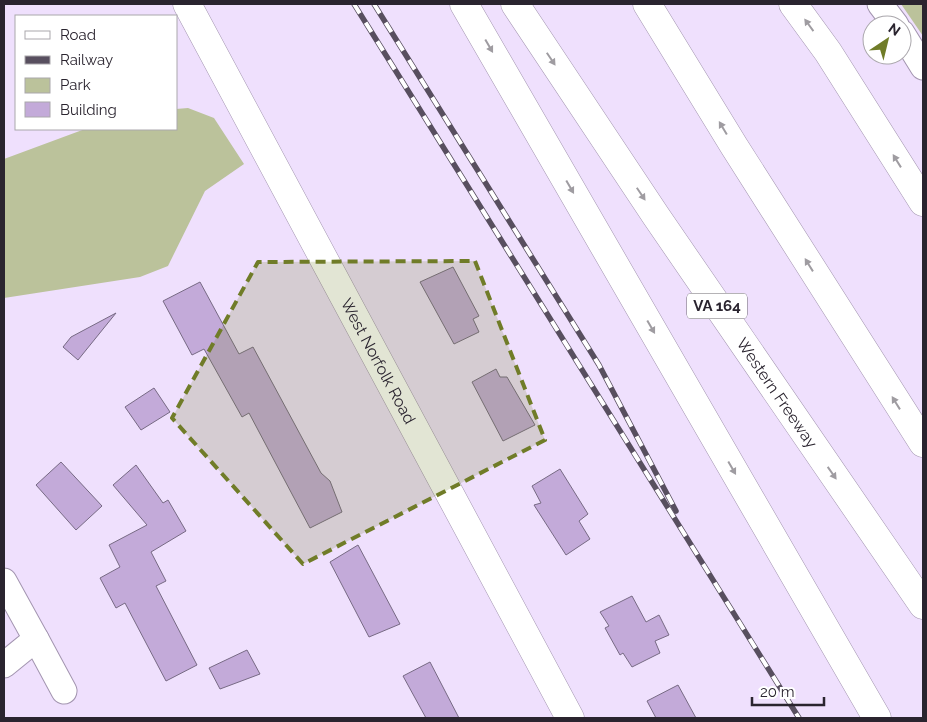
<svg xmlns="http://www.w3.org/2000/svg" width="927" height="722" font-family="Raleway,sans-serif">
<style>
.green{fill:#bbc29b}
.building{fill:#c3aad9;stroke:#776a84}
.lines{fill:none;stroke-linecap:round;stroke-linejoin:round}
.street-casing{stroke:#a395b0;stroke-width:27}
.secondary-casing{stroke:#a395b0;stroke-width:29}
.highway-casing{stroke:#a395b0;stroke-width:29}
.street{stroke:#fff;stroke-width:25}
.secondary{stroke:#fff;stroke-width:28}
.highway{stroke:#fff;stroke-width:28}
.rail-casing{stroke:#584f5f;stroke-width:5.5}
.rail{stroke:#fff;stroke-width:4;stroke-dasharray:11;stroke-linecap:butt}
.oneway{fill:#9f9ca1}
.marked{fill:#707c28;fill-opacity:0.2;stroke:#707c28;stroke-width:4;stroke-dasharray:10 6;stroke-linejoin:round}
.labels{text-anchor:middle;stroke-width:4;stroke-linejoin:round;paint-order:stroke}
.shield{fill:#fff;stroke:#6a666d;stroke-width:1}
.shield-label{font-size:15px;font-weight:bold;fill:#2a242f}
.street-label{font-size:16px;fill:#2a242f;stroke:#fff}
</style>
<rect width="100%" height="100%" fill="#efe0fd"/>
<g class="green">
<path d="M901,4H923V36Z"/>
<path d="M188,108L214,118L244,164L205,191L168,266L140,277L4,298V159L85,129H176V109Z"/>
</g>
<g class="building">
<path d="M453,267L479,316L473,319L479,332L454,344L420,282Z"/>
<path d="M200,282L239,354L253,347L321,473L330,481L342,512L310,528L249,413L242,417L204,349L192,355L163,301Z"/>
<path d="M116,313L78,360L63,347L71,337Z"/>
<path d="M496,369L500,377H507L535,425L503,441L472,382Z"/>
<path d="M154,388L170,412L141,430L125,407Z"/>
<path d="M61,462L102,506L76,530L36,485Z"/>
<path d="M136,465L163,503L168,500L186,531L151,552L166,581L156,586L197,665L166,681L125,603L116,608L100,578L120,567L109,545L147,525L113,485Z"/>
<path d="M560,469L588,514L579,521L590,539L566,555L534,505L541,503L532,486Z"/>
<path d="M358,545L400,624L369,637L330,562Z"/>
<path d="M632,596L646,622L659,615L669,635L655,641L660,653L632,667L623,653L620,655L605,628L609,626L600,612Z"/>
<path d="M247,650L260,674L220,689L209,668Z"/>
<path d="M430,662L445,691L459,718H426L403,676Z"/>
<path d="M678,685L696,718H656L647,701Z"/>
</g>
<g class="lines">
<defs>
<g id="street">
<path d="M880,4L896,25"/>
<path d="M902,33L923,67"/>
<path d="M4,581L36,639L4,665"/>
<path d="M36,639L64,691"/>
</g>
<g id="secondary">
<path id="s1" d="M187,4L570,718"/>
</g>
<g id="highway">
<path d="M464,4L877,718"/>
<path id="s2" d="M515,4L656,216L923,605"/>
<path d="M647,4L734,146L923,443"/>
<path d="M793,4L828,52L923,202"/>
</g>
</defs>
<use href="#street" class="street-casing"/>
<use href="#secondary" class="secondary-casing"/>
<use href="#highway" class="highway-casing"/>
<use href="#street" class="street"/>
<use href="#secondary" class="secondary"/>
<use href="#highway" class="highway"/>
<defs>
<g id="rail">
<path d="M354,4L799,718"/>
<path d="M374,4L599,365L676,511"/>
</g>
</defs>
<use href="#rail" class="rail-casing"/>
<use href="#rail" class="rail"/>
</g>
<defs><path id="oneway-solid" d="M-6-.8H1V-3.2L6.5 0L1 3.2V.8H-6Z" transform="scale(1.25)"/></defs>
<g class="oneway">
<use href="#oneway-solid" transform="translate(809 25) rotate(-126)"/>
<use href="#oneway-solid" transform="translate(489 46) rotate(60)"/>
<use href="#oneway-solid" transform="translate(551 59) rotate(56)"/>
<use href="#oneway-solid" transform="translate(723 128) rotate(-121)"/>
<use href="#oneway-solid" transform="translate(897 161) rotate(-122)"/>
<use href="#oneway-solid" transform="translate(570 187) rotate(60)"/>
<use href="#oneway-solid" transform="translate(641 194) rotate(56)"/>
<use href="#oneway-solid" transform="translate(809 265) rotate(-122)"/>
<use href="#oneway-solid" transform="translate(651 327) rotate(60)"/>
<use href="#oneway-solid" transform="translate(896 403) rotate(-122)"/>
<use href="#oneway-solid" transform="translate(732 468) rotate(60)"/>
<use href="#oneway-solid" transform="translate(832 473) rotate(55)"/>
</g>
<path class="marked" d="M475,261L545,440L303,564L172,418L258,262Z"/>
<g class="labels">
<rect class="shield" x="687" y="293.5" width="60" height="25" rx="4"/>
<g class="shield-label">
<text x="717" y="311">VA 164</text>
</g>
<g class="street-label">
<text dy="6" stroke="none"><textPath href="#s1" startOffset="405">West Norfolk Road</textPath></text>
<text dy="6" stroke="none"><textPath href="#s2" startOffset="469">Western Freeway</textPath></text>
</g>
</g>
<rect width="927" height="722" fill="none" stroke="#2a242f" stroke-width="10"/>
<rect x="15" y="15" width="162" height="115" fill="#ffffff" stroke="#aaa7ac"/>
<rect x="25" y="31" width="25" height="8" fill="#ffffff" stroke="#aaa7ac"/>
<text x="60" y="40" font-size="15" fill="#2a242f">Road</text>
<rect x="25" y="56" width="25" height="8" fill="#584f5f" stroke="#aaa7ac"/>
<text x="60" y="65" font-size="15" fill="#2a242f">Railway</text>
<rect x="25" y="78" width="25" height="15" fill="#bbc29b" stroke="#aaa7ac"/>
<text x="60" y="90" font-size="15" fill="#2a242f">Park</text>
<rect x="25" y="102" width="25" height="15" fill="#c3aad9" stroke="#aaa7ac"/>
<text x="60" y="115" font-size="15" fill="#2a242f">Building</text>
<g transform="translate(887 40) rotate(35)"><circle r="24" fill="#ffffff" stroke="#aaa7ac"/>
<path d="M0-4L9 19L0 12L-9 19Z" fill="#707c28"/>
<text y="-8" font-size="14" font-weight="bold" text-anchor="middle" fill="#2a242f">N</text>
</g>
<path d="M752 697v8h72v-8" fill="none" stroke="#2a242f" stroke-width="2.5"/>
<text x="760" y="697" font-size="15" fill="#2a242f" stroke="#ffffff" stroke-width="4" paint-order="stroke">20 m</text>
</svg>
